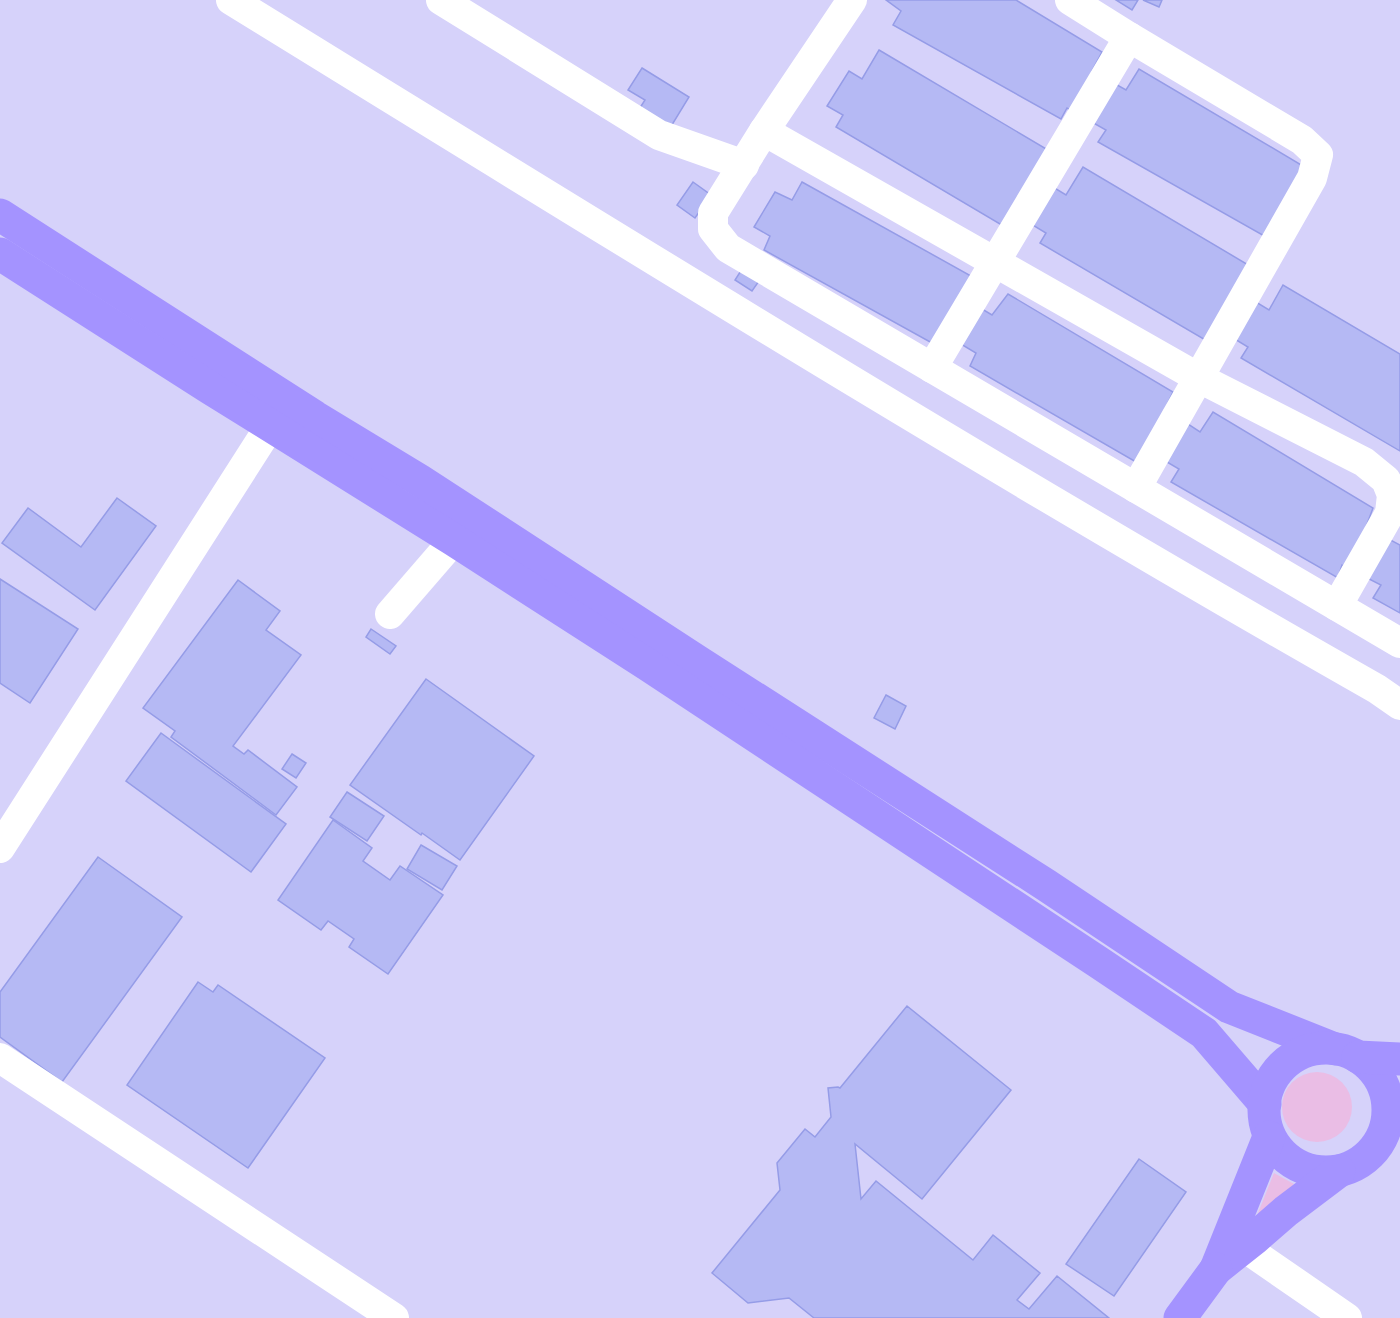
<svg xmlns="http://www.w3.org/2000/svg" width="1400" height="1318" font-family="'IBM Plex Sans',sans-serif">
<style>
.residential{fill:#d6d2fa}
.green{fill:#eabde5}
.building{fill:#b5b9f4;stroke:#959ce7;stroke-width:1.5}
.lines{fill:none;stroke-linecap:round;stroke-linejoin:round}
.minor{stroke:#fff;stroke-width:30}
.major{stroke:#a493ff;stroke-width:33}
</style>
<rect width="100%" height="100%" fill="#e3defd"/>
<rect class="residential" x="0" y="0" width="1400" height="1318"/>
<g class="green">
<circle cx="1317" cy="1107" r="35"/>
<path d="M1274,1173L1294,1184L1252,1228Z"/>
</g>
<g class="building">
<path d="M886,0H1016L1102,52L1092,71L1126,90L1139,69L1303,166L1266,237L1098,142L1106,130L1067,108L1061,119L893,25L901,11Z"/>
<path d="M1116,0H1138L1132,10Z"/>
<path d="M1143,0H1162L1159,7Z"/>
<path d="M879,50L1048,150L1033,175L1066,195L1083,167L1250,266L1236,290L1269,310L1283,285L1400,354V451L1241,358L1248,347L1215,327L1207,341L1040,243L1046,233L1013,213L1005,227L836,127L843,115L827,106L849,71L862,79Z"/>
<path d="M642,68L689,97L667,133L636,114L645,100L628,90Z"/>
<path d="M693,182L711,195L695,218L677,205Z"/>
<path d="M802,182L971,276L960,296L992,315L1008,294L1173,392L1165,409L1200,432L1213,412L1373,508L1366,527L1400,545V613L1373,598L1381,585L1342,565L1338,578L1171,482L1179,469L1145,449L1136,462L970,366L976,353L941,332L932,343L764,250L770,236L754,227L775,192L792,200Z"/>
<path d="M742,269L759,281L752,291L735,280Z"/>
<path d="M117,498L156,526L95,610L2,543L28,508L81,547Z"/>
<path d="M0,579L78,629L30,703L0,683Z"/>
<path d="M238,580L280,611L266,630L301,655L233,746L244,754L248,750L297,787L276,815L171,737L175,731L143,708Z"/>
<path d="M371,629L396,646L390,654L366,637Z"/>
<path d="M426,679L534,756L460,860L422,833L421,835L350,785Z"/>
<path d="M886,695L906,706L895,729L874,718Z"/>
<path d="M161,733L286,824L251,872L126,781Z"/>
<path d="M292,754L306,763L296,778L282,769Z"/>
<path d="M347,792L384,816L367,841L330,817Z"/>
<path d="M333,820L372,848L363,861L390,880L400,866L443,895L388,974L349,947L354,939L328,921L321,930L278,900Z"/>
<path d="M421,845L457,866L442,890L407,869Z"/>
<path d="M98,857L182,917L62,1082L0,1037V992Z"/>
<path d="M198,982L213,992L218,985L325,1058L248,1168L127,1085Z"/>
<path d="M907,1006L1011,1090L922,1199L855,1144L861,1199L876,1181L973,1260L993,1235L1040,1273L1017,1300L1029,1309L1057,1276L1109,1318H814L789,1298L748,1303L712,1273L780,1190L777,1163L805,1129L815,1137L831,1117L828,1088L838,1087L840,1088Z"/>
<path d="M1139,1159L1186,1192L1114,1296L1066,1264Z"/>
</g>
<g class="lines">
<g class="minor">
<path d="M231,0C611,234 989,469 1377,689L1400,705"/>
<path d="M441,0L659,135L744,165"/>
<path d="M852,0L764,131L713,213V229L728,248L1400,643"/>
<path d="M1070,0L1129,37L1302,140L1318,155L1312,178L1136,488"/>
<path d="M764,131L1199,378L1364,462L1386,480L1392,495L1390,513L1337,606"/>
<path d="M932,368L1129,37"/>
<path d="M390,614L454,540L468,519"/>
<path d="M0,848L283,406"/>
<path d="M0,1058L394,1318"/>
<path d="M1244,1247L1347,1318"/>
</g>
<g class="major">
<path d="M0,215L315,417L419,480L697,661L1046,885L1229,1007L1335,1049"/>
<path d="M0,254L210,388L454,540L648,665L1098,962L1204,1033L1265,1104"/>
<circle cx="1326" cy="1110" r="62"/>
<path d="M1358,1057L1400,1059"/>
<path d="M1269,1137L1216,1269L1255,1238L1286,1211L1339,1171"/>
<path d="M1180,1318L1216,1269"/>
</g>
</g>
</svg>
